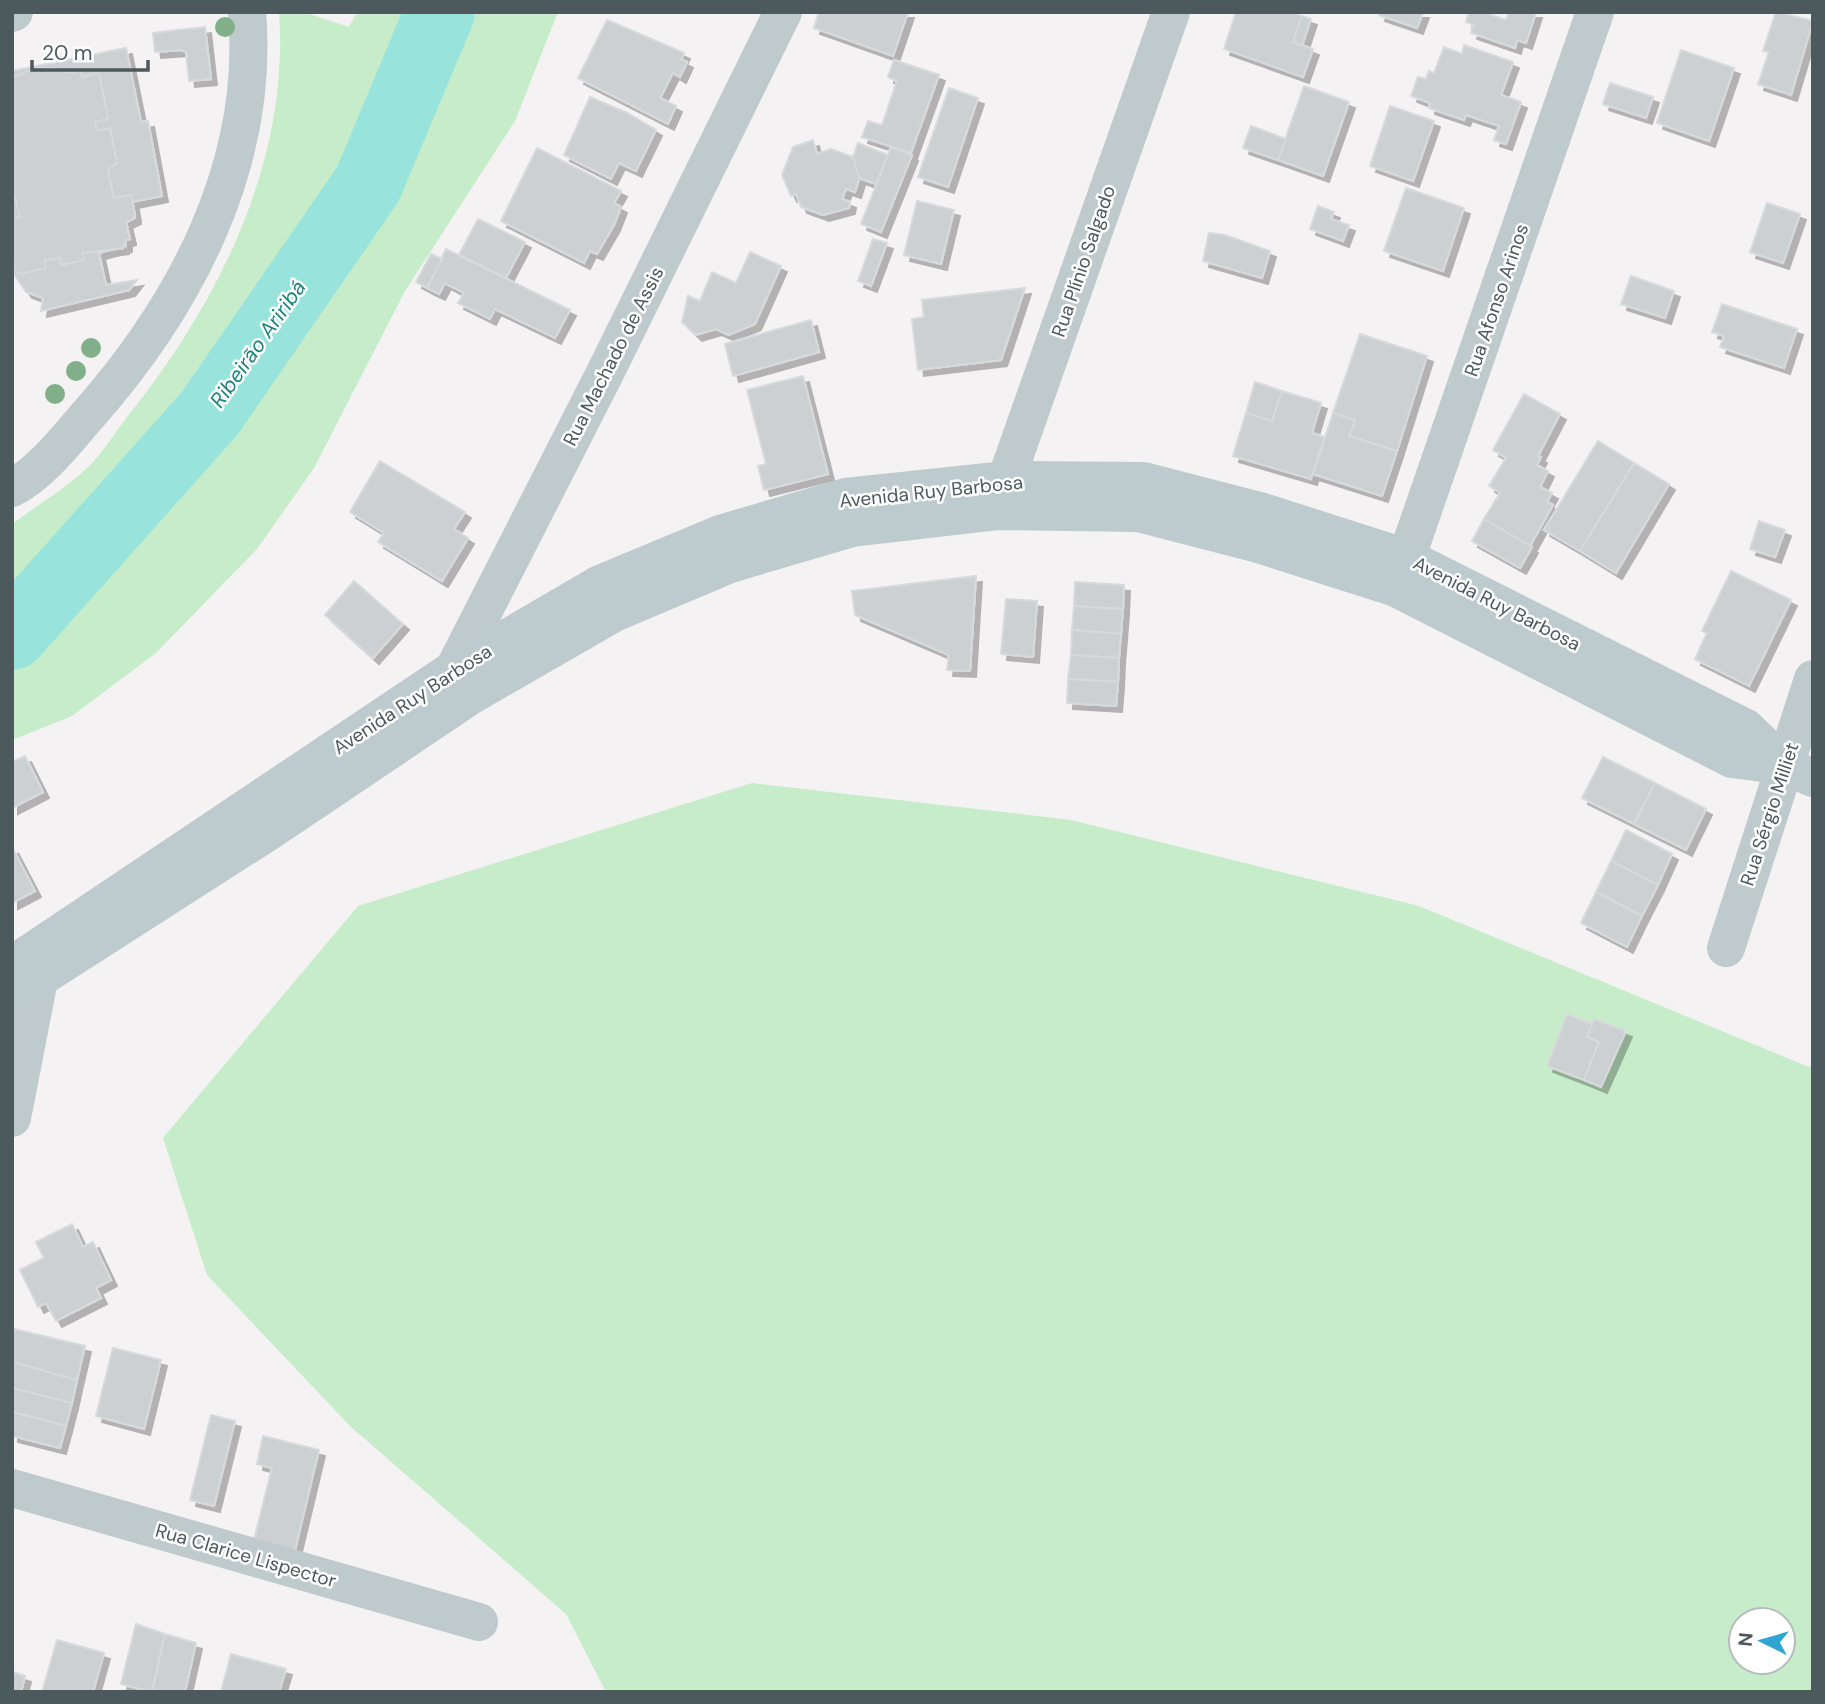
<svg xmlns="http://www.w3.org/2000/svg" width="1825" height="1704" font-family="'DM Sans',sans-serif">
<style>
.green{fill:#c6ecca;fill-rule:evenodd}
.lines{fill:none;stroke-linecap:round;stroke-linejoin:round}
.river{stroke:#98e4dd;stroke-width:70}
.building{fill:#ccd0d3;stroke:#d7dadc;stroke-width:2;filter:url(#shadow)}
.minor{stroke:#bfcacd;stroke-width:38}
.secondary{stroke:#bdcace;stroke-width:38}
.tree{fill:#80af8a}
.labels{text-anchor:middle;stroke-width:5;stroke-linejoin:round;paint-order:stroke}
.street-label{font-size:19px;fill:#4c5a5d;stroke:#fff}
.water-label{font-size:21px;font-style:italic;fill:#1b837b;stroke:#fff}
</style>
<defs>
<filter id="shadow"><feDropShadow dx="6" dy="6" stdDeviation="0" flood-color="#0004"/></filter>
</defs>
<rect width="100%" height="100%" fill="#f4f2f3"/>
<g class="green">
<path d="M279,12H303L349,27L357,12H558L515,121L405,291L314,468L257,549L156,653L72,716L12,740V524C36,506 63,490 85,470C103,454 116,430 131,412C220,300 290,159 279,12Z"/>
<path d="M752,783L1071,820L1419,906L1809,1067L1813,1065V1692H606L566,1614L350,1426L207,1275L163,1138L358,906ZM1741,1620H1783V1662H1741Z"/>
</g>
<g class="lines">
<path class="river" d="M12,635L210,413L368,184L440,12"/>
</g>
<g class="building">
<path d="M819,12H908L893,56L814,28Z"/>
<path d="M1236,12H1291L1302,16L1293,42L1313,49L1303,77L1224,49Z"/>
<path d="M1380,12H1423L1417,28L1379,15Z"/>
<path d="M1469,12H1492L1491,15L1506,20L1509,12H1536L1526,43L1517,40L1515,48L1471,33L1474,25L1466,22Z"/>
<path d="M1776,12L1813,21L1791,95L1758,84L1769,52L1763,51Z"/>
<path d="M1302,16L1311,19L1302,46L1293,42Z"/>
<path d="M607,20L684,53L681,59L687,62L680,77L673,73L660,98L676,106L668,124L578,78Z"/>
<path d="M205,27L211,79L189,81L186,52L182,50L155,52L153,33Z"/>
<path d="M1464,45L1513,62L1501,95L1521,102L1506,144L1494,140L1499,126L1466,115L1464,120L1429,108L1430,103L1411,96L1418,77L1426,79L1429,71L1434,73L1444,47L1462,54Z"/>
<path d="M126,48L141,122L148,121L162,196L132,202L135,218L126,222L130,239L126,240V246L99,253L106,285L137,280L129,290L41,311L43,298L26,292L12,271V71Z"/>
<path d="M1681,50L1734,68L1709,141L1657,123Z"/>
<path d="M894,60L939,75L911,153L862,137L868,121L882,125L897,81L888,77Z"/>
<path d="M34,68H52L70,73L81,70L82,77L99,73L108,119L95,122L97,131L110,128L117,163L108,170L114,198L131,195L135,215L133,219L126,222L130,239L126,240L123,248L82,253L84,260L61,265L60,258L45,260L46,268L20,274L15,271L12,255V219L20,217L12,187V78Z"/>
<path d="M1610,83L1653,97L1646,118L1603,104Z"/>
<path d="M1304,86L1349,102L1323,176L1278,160Z"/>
<path d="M949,88L978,98L948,187L918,177Z"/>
<path d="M590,97L627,113L656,130L636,171L619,163L611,179L564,155Z"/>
<path d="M1390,106L1434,121L1413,181L1370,166Z"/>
<path d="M1251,126L1286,139L1278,160L1243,148Z"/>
<path d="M813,140L817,154L831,149L853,157L860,176L855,192L846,189L842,199L850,202L849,208L823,215L801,207L796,194L791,196L782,175L793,147Z"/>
<path d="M858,143L888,155L876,184L859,178L853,157Z"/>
<path d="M891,147L912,155L881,232L861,224Z"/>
<path d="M537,148L621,191L614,203L621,207L614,225L597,254L590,251L584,263L501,221Z"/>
<path d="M1406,188L1464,208L1443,271L1384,251Z"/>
<path d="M917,201L954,210L941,264L904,255Z"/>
<path d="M1767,203L1800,214L1783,263L1750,252Z"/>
<path d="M1318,206L1334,212L1331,219L1349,225L1343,241L1310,229Z"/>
<path d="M478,219L525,242L506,278L459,255Z"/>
<path d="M1209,233L1225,235L1270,251L1262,278L1203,261Z"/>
<path d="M873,239L887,243L871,286L858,281Z"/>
<path d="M446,249L570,310L555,338L495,309L490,319L458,303L464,293L445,283L439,294L427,288Z"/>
<path d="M750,252L781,266L755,324L729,335L716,329L696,335L682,322L688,296L700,301L712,272L736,283Z"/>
<path d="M431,254L442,259L427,288L416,282Z"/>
<path d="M1631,276L1674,291L1665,318L1621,304Z"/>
<path d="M1025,288L1001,360L918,370L912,319L924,317L922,300Z"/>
<path d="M1722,304L1797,329L1784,368L1720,347L1724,336L1712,332Z"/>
<path d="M811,320L819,352L733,376L725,344Z"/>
<path d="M1360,334L1427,356L1397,451L1349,436L1355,420L1333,413Z"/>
<path d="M803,376L828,474L764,490L758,466L766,464L747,390Z"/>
<path d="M1255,382L1282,391L1272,421L1246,413Z"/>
<path d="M1282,391L1321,403L1312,433L1325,437L1311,479L1233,456L1246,413L1272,421Z"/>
<path d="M1524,394L1560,414L1538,456L1541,457L1537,465L1548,471L1540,487L1552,493L1547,502L1553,505L1530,546L1484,519L1500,493L1489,486L1506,458L1493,450Z"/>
<path d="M1333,413L1355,420L1349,436L1397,451L1382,496L1313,474Z"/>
<path d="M1598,441L1634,463L1580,551L1544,530Z"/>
<path d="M380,461L465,512L454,529L468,538L442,581L378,542L384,533L350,512Z"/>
<path d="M1634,463L1669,484L1616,573L1580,551Z"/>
<path d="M1484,519L1532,547L1520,568L1472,541Z"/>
<path d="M1759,521L1785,530L1775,557L1750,549Z"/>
<path d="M1731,571L1791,600L1749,686L1695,659L1707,633L1702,631Z"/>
<path d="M976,576L970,671L947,670L949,655L855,615L852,591Z"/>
<path d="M354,581L403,624L373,658L325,615Z"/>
<path d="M1075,582L1124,585L1123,609L1074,606Z"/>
<path d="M1006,599L1037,601L1033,657L1001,654Z"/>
<path d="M1074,606L1123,609L1121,634L1072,630Z"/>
<path d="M1072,630L1121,634L1119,658L1071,655Z"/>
<path d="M1071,655L1119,658L1118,682L1068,679Z"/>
<path d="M1068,679L1118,682L1116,706L1067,703Z"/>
<path d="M25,756L43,792L12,808V762Z"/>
<path d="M1603,757L1655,783L1634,824L1582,798Z"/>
<path d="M1655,783L1706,809L1686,850L1634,824Z"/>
<path d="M1626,830L1672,854L1658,885L1611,861Z"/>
<path d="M12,847L35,891L12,903Z"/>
<path d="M1611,861L1658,885L1642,916L1596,892Z"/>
<path d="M1596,892L1642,916L1627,947L1581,923Z"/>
<path d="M1567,1014L1592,1024L1587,1037L1599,1042L1584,1080L1547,1066Z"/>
<path d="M1594,1019L1626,1031L1601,1087L1584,1080L1599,1042L1587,1037Z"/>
<path d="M72,1224L83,1247L93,1242L111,1280L96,1288L101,1298L56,1321L46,1303L38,1307L20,1270L44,1258L36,1242Z"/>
<path d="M14,1329L85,1346L77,1380L12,1362Z"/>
<path d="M113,1348L161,1360L144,1429L96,1416Z"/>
<path d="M12,1362L77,1380L72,1403L12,1388Z"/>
<path d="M12,1388L72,1403L66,1426L12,1412Z"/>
<path d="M12,1412L66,1426L60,1448L12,1436Z"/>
<path d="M211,1415L235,1421L214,1506L190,1500Z"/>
<path d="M263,1436L319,1450L295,1550L254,1540L272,1468L257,1464Z"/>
<path d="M136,1624L165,1634L152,1692L121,1684Z"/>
<path d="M165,1634L196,1643L185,1692H152Z"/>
<path d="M57,1640L104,1653L93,1692H42Z"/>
<path d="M231,1654L286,1669L279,1692H221Z"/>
<path d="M12,1672L25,1676L21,1692H12Z"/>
</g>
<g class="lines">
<g class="minor">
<path d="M12,13L14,12"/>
<path d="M12,488C42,472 66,440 88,415C186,304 260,164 247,12"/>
<path d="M999,511L1006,480L1171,12"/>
<path d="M1396,588L1595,12"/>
<path d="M462,682L454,669L605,373L783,12"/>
<path d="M1726,948L1813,679"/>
<path d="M12,1118L39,979L27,957"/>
<path d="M12,1488L479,1622"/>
</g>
<g class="secondary">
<path d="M12,965L454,669L600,584L720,534L846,497L1006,480L1143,481L1263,512L1407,558L1746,728L1785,766"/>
<path d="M12,996L274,828L470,696L614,613L730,564L852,528L999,511L1139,513L1255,543L1396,588L1732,759L1785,766L1813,778"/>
</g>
</g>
<g class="tree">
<circle cx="225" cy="27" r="10"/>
<circle cx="91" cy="348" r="10"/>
<circle cx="76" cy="371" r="10"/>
<circle cx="55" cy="394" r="10"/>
</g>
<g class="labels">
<g class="street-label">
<text transform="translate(1083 261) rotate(-71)" y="7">Rua Plínio Salgado</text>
<text transform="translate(1496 300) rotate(-71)" y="7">Rua Afonso Arinos</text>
<text transform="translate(613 356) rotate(-63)" y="7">Rua Machado de Assis</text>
<text transform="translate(931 491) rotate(-6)" y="7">Avenida Ruy Barbosa</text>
<text transform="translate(1497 603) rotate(27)" y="7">Avenida Ruy Barbosa</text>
<text transform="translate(412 699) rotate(-33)" y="7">Avenida Ruy Barbosa</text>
<text transform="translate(1769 814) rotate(-72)" y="7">Rua Sérgio Milliet</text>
<text transform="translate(246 1555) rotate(16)" y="7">Rua Clarice Lispector</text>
</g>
<g class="water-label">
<text transform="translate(258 344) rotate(-55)" y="7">Ribeirão Ariribá</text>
</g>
</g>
<rect width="1825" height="1704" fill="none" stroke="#4c5a5d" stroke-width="28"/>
<g transform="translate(1762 1641) rotate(275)"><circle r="33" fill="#ffffff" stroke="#b7bdbe" stroke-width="2"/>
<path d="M0-5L12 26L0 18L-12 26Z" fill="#2ea5d2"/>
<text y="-10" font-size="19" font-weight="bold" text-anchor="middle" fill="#4c5a5d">N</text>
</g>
<path d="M32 60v10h116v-10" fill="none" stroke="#4c5a5d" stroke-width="3.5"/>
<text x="42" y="60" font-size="21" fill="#4c5a5d" stroke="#ffffff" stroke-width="5" paint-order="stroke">20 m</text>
</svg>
